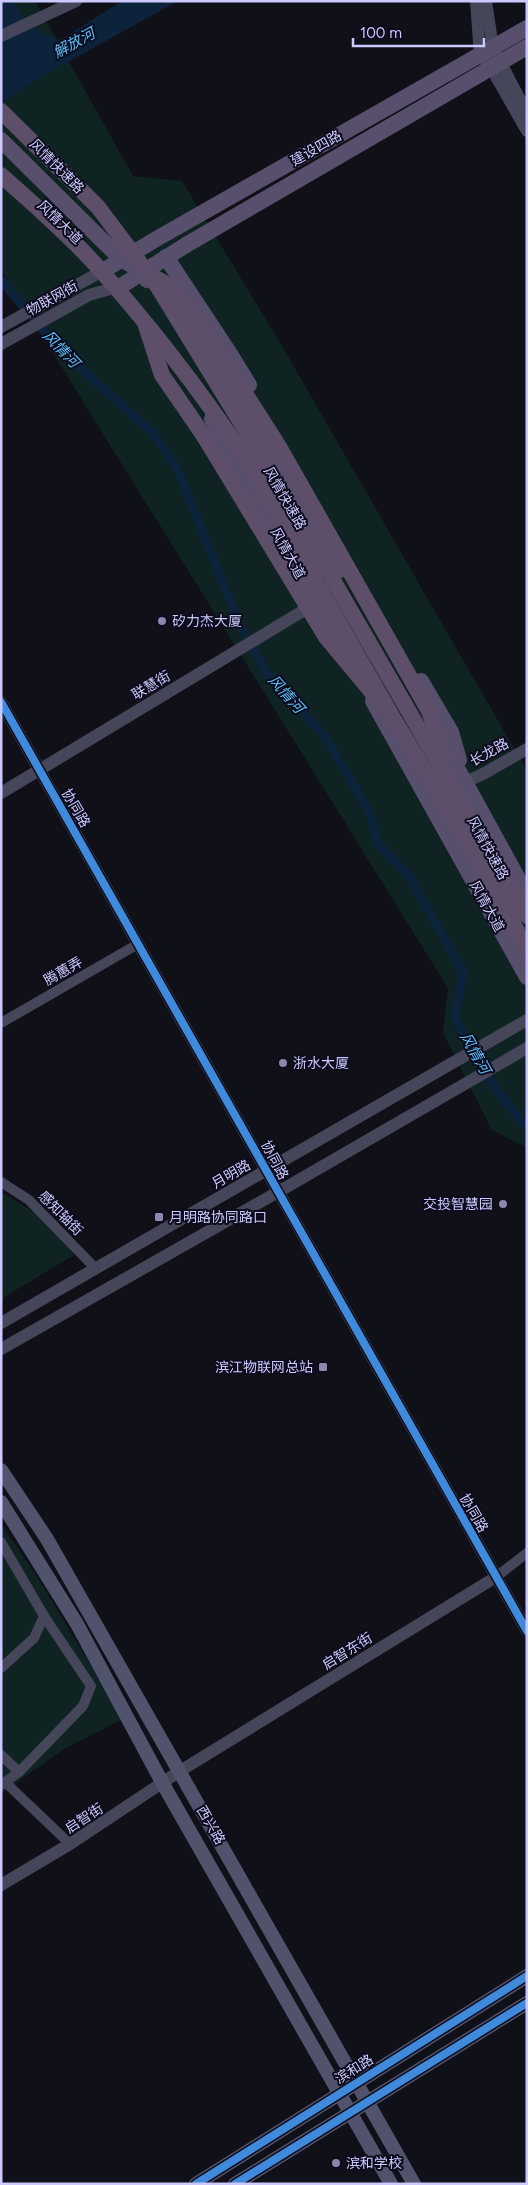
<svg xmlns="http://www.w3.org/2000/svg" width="528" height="2185" font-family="Figtree,'Noto Sans SC',sans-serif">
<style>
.green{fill:#0f2322}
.water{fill:#0d223b}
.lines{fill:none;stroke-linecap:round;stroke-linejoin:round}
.canal{stroke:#0d223b;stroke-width:9}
.minor{stroke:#454659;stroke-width:10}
.tertiary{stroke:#454659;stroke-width:12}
.secondary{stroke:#51526c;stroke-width:14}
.primary{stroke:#574f6b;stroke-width:16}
.trunk{stroke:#5d4f69;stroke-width:16}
.trunk-bridge{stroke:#5d4f69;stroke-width:16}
.cycleway-casing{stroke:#0d0c1c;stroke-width:11}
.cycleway{stroke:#408adc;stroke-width:8}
.poi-dot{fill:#8a88ad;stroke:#0d0c1c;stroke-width:2}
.labels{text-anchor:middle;stroke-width:4;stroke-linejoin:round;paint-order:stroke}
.street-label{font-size:14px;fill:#cbc9fd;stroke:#0d0c1c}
.poi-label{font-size:14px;fill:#cbc9fd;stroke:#0d0c1c;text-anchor:start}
.water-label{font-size:15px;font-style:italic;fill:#5cbdf8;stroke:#0d0c1c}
</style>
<rect width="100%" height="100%" fill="#101018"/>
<g class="green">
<path d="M1,1H35L133,176L182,181L285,351L527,771V1148L492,1130L443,1033L448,988L1,270Z"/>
<path d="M1,1192L49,1221L74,1255L1,1299Z"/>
<path d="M1,1524L38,1578L123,1719L64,1749L1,1794Z"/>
</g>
<path class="water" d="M1,1H14C22,20 40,34 60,40L122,1H178L41,77L1,103Z"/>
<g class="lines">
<path class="canal" d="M1,280L62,352L152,432L177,468L239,623L267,674L324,735L370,813L378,844L409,876L463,972L455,1018L497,1091L527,1128"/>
<g class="minor">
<path d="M1,1023L138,944"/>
<path d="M1,1182L29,1200L96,1269"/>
<path d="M1,1542L44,1616L34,1638L1,1668"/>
<path d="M496,1577L527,1553"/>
<path d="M1,1755L19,1772"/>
<path d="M5,1782L70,1844"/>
<path d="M1,1785L19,1772L83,1706L91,1686L44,1616"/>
</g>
<g class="tertiary">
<path d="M476,1L480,55L490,66L527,131"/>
<path d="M486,1L493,48L527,113"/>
<path d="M1,36L76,1"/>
<path d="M1,327L106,269"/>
<path d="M1,344L89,295L121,286"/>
<path d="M1,702L527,1631"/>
<path d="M465,782L483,774L527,749"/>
<path d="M1,793L316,603"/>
<path d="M1,1323L527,1020"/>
<path d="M1,1349L278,1192L527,1048"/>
<path d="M1,1885L70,1844L180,1771L496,1577"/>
</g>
<g class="secondary">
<path d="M1,1470L47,1539L414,2184"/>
<path d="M1,1502L77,1624L163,1784L391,2184"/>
<path d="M196,2184L527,1976"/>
<path d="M235,2184L527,2003"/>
</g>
<g class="primary">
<path d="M1,140L121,259L142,271L147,280"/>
<path d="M166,257L230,354L249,385"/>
<path d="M106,269L158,238L527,28"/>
<path d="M121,286L186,245L527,47"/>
<path d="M183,317L217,366L340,570"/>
<path d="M212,419L345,652"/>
<path d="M421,681L451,732L459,760"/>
<path d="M373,701L527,977"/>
<path d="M441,742L465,782L527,895"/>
</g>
<g class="trunk">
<path d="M148,274L172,287L195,315L278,445L315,510"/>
<path d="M145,323L162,375L204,436"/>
<path d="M244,456L392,716L476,856L527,949"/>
</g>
<g class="trunk-bridge">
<path d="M1,111L98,207L158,287L256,447L527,916"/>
<path d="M1,175C33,204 66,232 95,264C149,324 199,389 244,456"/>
<path d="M204,436L326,637L392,716"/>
<path d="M315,510L429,711L445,758"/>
</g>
<defs>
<g id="cycleway">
<path d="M1,702L527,1631"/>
<path d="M196,2184L527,1976"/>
<path d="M235,2184L527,2003"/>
</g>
</defs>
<use href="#cycleway" class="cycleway-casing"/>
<use href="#cycleway" class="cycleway"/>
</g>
<g class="poi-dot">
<circle cx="162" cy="621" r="5"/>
<circle cx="283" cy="1063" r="5"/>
<circle cx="503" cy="1204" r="5"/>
<rect x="154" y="1212" width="10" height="10" rx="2.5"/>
<rect x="318" y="1362" width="10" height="10" rx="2.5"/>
<circle cx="336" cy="2163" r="5"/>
</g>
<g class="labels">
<g class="street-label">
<text transform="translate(316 148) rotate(-30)" y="5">建设四路</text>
<text transform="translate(57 166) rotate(45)" y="5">风情快速路</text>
<text transform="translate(60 222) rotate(44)" y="5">风情大道</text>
<text transform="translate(52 298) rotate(-29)" y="5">物联网街</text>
<text transform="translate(285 498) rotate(60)" y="5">风情快速路</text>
<text transform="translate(288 553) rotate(61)" y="5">风情大道</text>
<text transform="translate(151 685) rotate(-31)" y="5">联慧街</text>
<text transform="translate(489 752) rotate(-29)" y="5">长龙路</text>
<text transform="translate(76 808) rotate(60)" y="5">协同路</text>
<text transform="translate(488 848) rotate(61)" y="5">风情快速路</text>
<text transform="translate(487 906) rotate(61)" y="5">风情大道</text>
<text transform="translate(63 971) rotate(-30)" y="5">腾蕙弄</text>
<text transform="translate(275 1160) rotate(62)" y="5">协同路</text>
<text transform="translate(231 1174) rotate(-30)" y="5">月明路</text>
<text transform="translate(61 1213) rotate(45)" y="5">感知轴街</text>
<text transform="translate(474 1513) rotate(60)" y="5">协同路</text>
<text transform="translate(347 1651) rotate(-32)" y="5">启智东街</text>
<text transform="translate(84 1818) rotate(-33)" y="5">启智街</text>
<text transform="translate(211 1825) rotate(60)" y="5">西兴路</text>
<text transform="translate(354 2069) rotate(-32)" y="5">滨和路</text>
</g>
<g class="poi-label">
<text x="172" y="626">矽力杰大厦</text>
<text x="293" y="1068">浙水大厦</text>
<text x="493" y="1209" text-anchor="end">交投智慧园</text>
<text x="169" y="1222">月明路协同路口</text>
<text x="313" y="1372" text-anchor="end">滨江物联网总站</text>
<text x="346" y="2168">滨和学校</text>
</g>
<g class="water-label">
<text transform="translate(74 43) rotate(-29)" y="5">解放河</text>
<text transform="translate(61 349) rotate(46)" y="5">风情河</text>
<text transform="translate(286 694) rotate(48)" y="5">风情河</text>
<text transform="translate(475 1053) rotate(60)" y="5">风情河</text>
</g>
</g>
<rect width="528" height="2185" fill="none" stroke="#cbc9fd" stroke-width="5"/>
<path d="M353 38v8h131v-8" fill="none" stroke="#cbc9fd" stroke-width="2.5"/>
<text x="360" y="38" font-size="15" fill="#cbc9fd" stroke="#0d0c1c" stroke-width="4" paint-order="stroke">100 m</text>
</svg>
